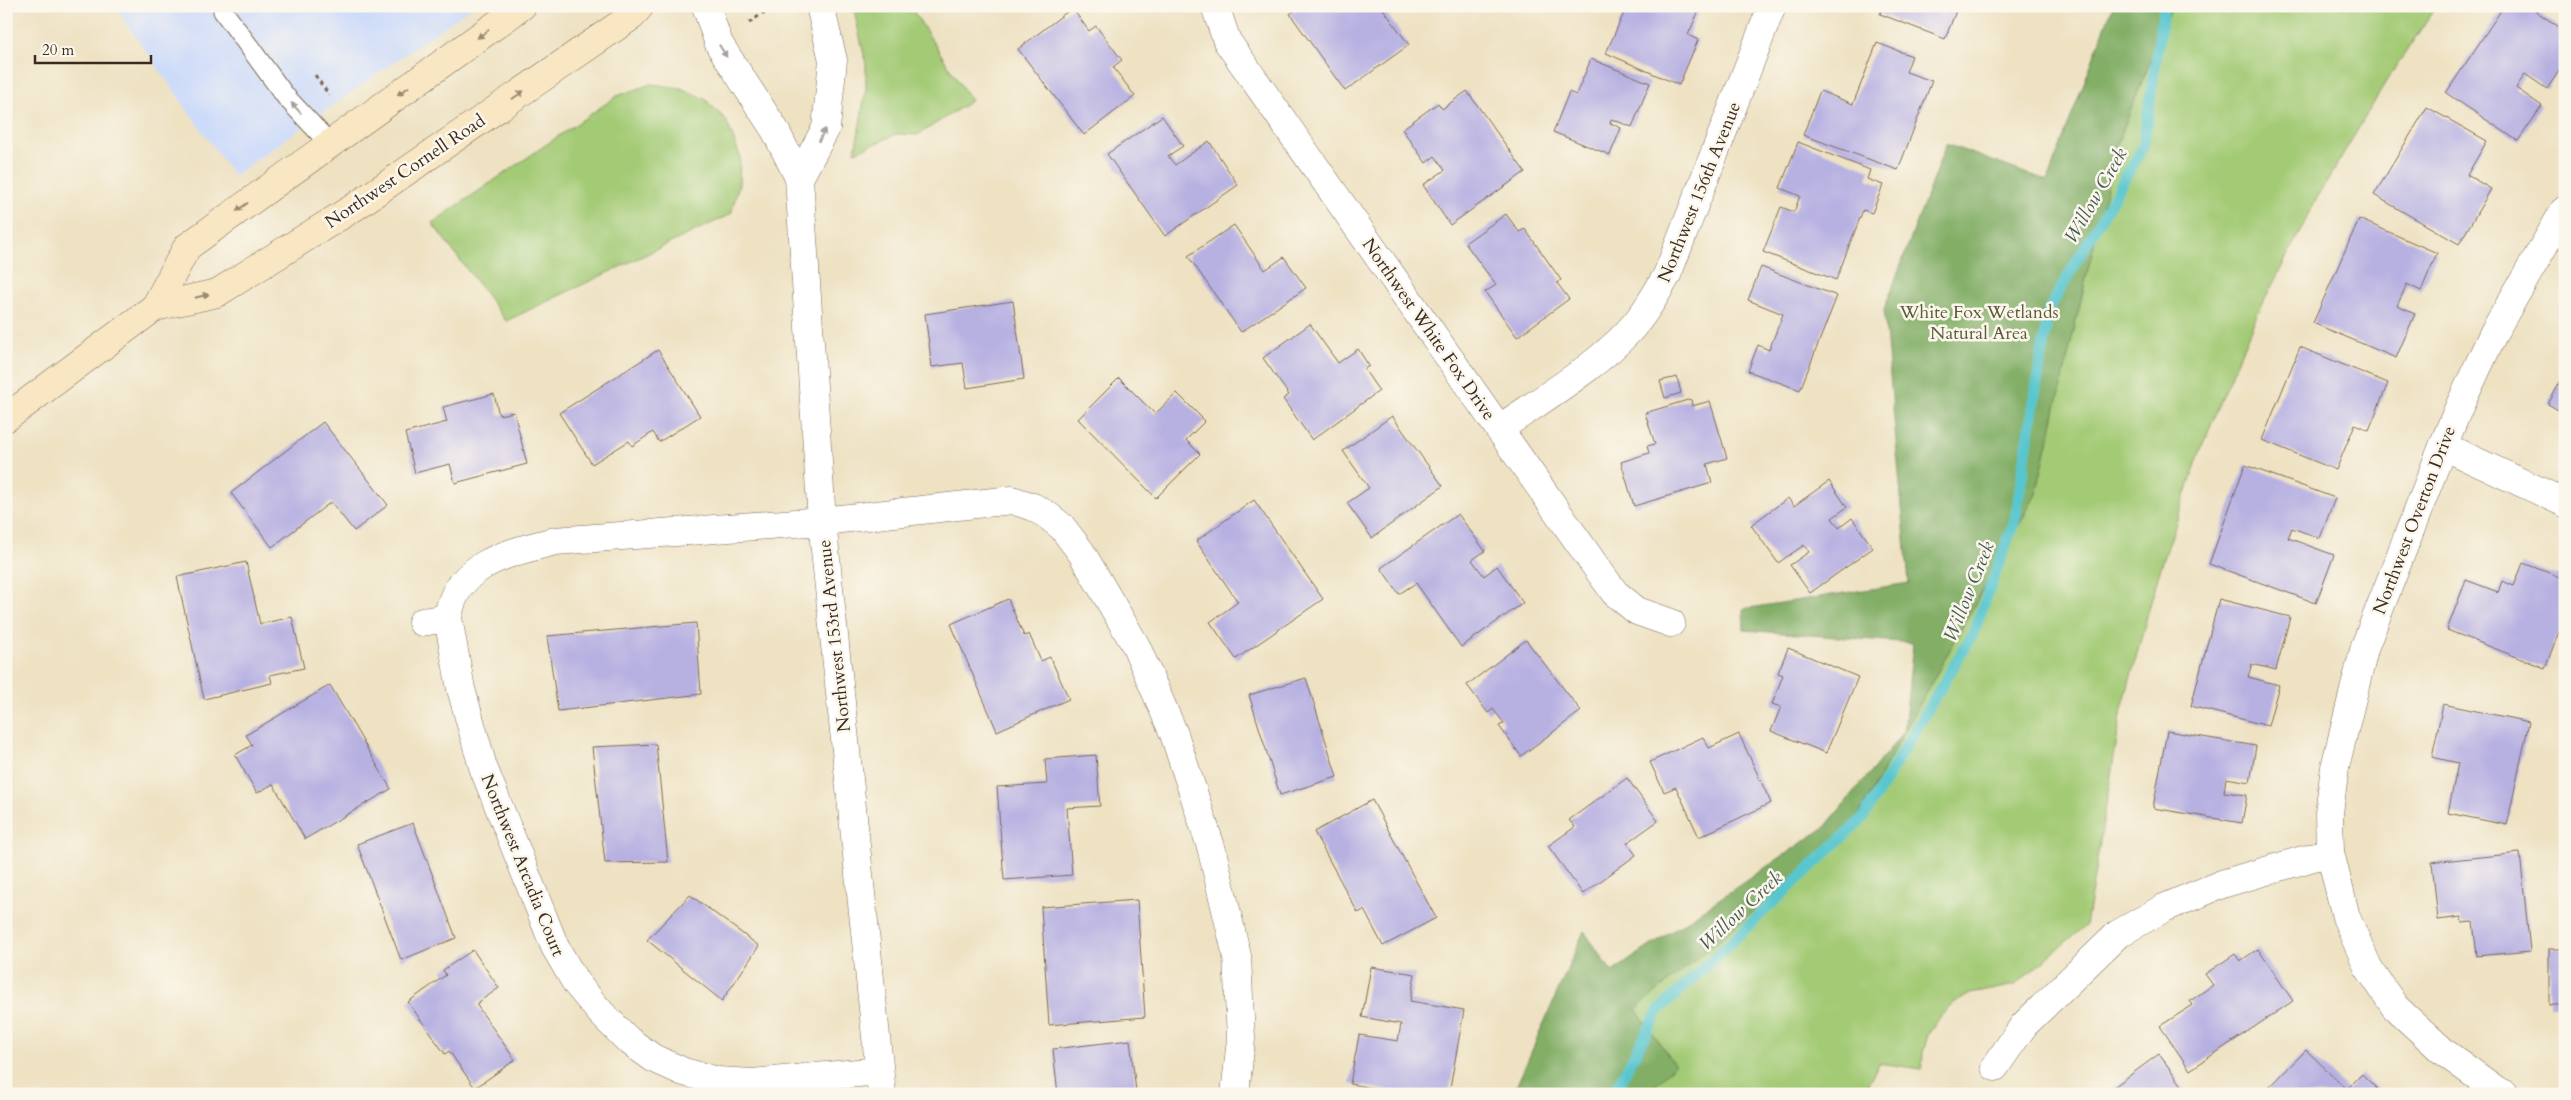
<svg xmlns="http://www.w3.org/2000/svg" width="2571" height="1100" font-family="Cardo,serif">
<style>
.built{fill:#cddbfa}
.green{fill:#a3ca74;stroke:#6f7a49}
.forest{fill:#82ae66;stroke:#5e6c42}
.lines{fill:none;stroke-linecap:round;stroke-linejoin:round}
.stream{stroke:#59c6cf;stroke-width:11}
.building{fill:#b7b1e2}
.lane-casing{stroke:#7a6a58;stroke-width:21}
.street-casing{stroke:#7a6a58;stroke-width:29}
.secondary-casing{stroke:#7a6a58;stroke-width:29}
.path{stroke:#7a6a58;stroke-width:3;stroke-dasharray:4 4;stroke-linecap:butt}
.lane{stroke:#fff;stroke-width:19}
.street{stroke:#fff;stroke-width:28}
.secondary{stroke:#f9e7c3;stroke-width:28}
.oneway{fill:#9a8870}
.oneway2{fill:#a79f9a}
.labels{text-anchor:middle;stroke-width:5;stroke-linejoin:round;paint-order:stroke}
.street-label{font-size:18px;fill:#3b2a1e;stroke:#fbf7ec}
.park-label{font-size:18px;fill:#5a5a38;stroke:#fbf7ec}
.water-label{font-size:19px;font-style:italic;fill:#445953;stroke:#fbf7ec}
</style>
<rect width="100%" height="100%" fill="#fbf7ec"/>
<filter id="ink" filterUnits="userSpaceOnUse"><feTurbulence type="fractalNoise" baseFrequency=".02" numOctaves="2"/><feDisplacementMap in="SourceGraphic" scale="10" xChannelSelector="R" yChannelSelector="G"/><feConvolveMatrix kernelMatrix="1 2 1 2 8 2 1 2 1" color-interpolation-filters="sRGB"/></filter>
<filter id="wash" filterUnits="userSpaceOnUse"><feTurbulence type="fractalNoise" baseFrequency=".0096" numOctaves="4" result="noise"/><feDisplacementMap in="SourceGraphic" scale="20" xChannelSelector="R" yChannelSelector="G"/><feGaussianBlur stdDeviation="1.12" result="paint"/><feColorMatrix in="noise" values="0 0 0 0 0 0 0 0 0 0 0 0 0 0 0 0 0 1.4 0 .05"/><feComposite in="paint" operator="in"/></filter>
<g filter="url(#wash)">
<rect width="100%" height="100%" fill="#eee2c3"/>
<path class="built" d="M114,6H473L234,176Z"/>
<g class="green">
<path d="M853,6H910L971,101L918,135L897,134L855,152L866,89V64Z"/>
<path d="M2172,6H2436L2388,79L2318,196L2255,319L2202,446L2158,576L2122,709L2086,925L2015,985L1970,994L1953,1004L1937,1020L1928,1035L1923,1052L1922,1069L1879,1063L1863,1094H1513L1636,1008L1850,830L2036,494L2117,144Z"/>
<path d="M651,84L681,88L705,99L726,120L740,156L739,184L731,214L506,321L432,223L617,96Z"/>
</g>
<path class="forest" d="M2113,6H2172L2117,144L2036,494L1850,830L1636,1009L1675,1065L1647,1094H1513L1584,931L1612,972L1825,827L1904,732L1913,643L1744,630L1743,609L1909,583L1884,310L1946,144L2047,181Z"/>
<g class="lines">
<path class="stream" d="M1613,1094L1659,1010L1863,818L1973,634L2015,520L2049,309L2143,147L2164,6"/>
</g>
<g id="blocks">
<g class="building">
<path d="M1301,6H1381L1409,45L1345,91L1290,14Z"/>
<path d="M1627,6H1701L1688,35L1698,40L1679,85L1606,53Z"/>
<path d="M1883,6H1958L1945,39L1880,14Z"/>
<path d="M2504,6H2528L2565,31V62L2547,89L2525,74L2516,88L2542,106L2518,141L2446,93Z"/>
<path d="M1072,8L1089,31L1096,26L1122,60L1113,67L1135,96L1084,135L1018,49Z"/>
<path d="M1877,43L1912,56L1906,72L1932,81L1898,170L1803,135L1820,91L1853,104Z"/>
<path d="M1591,59L1650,83L1632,127L1611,119L1610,123L1621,128L1610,155L1553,132L1569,92L1576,95Z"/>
<path d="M1467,91L1525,172L1450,225L1423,185L1445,170L1435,156L1426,163L1402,129L1438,103L1442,109Z"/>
<path d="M2427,107L2487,141L2467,175L2491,189L2459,244L2374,195Z"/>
<path d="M1162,116L1183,146L1168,156L1175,165L1209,141L1238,185L1165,236L1107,154Z"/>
<path d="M1798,142L1870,170L1867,179L1883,185L1872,213L1863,210L1836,280L1763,252L1781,207L1794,212L1800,196L1780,188Z"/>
<path d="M1506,214L1519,232L1525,229L1561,280L1557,283L1569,299L1517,337L1485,292L1496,285L1465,243Z"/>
<path d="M2359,219L2437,253L2421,291L2407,284L2397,306L2415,314L2396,358L2313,323Z"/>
<path d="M1234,225L1265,270L1284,257L1306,288L1241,332L1188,256Z"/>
<path d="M1761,267L1837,296L1800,390L1748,371L1758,345L1769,350L1783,314L1748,300Z"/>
<path d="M1013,301L1024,379L967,388L963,363L932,367L925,314Z"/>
<path d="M1310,324L1338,363L1358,349L1369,366L1364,369L1379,391L1312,440L1283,399L1289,395L1263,358Z"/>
<path d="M2300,347L2388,383L2369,430L2355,424L2336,470L2262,440Z"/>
<path d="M658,350L700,416L659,442L653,432L632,446L629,441L592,464L559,413Z"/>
<path d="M2565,373V414L2548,404Z"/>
<path d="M1677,377L1681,393L1665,398L1660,381Z"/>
<path d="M1119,378L1155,414L1177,393L1205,421L1186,440L1200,454L1156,498L1078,419Z"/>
<path d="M494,394L499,415L514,412L527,464L455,483L450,464L415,473L405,433L447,422L443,407Z"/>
<path d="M1691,399L1692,406L1710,401L1727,458L1707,464L1712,483L1634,506L1621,462L1649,453L1647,446L1655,444L1645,413Z"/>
<path d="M1392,416L1443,486L1372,538L1347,503L1369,488L1343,451Z"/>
<path d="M323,422L388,505L354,531L331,502L272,547L231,493Z"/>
<path d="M2245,465L2335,498L2320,538L2292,528L2288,538L2334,555L2316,603L2209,564Z"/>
<path d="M1829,481L1847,507L1832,518L1839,528L1852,518L1873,548L1810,593L1790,565L1809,552L1804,545L1778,563L1751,525L1788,498L1794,506Z"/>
<path d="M1254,500L1323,599L1236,659L1210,622L1238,602L1196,541Z"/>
<path d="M1458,514L1485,551L1472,560L1484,576L1497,566L1523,603L1461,647L1416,583L1399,594L1381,568Z"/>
<path d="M246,562L260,624L292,617L304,668L270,675L272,683L204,699L177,577Z"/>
<path d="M2523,563L2565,579V616L2545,668L2447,630L2466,580L2498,592L2502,581L2514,586Z"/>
<path d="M1008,599L1024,636L1029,634L1041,661L1050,657L1069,699L997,731L951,624Z"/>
<path d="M2219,599L2290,617L2276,670L2252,664L2248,677L2279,685L2268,726L2191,706Z"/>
<path d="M696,623L701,694L558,711L547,636Z"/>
<path d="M1526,640L1581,711L1521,756L1499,726L1504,723L1493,709L1488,713L1467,685Z"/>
<path d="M1788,648L1858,677L1826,753L1771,731L1781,707L1772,704L1783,675L1778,673Z"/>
<path d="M1306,678L1337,777L1280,795L1249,695Z"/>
<path d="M330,685L391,789L305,839L273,784L257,793L235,755L252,745L246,735Z"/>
<path d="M2443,704L2529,722L2507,825L2448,813L2458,763L2432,757Z"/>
<path d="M2167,731L2256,746L2250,782L2226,778L2224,792L2247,795L2242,823L2153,808Z"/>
<path d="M1739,734L1771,803L1699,837L1676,787L1664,792L1650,762L1703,737L1709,748Z"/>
<path d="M656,744L668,862L605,863L592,747Z"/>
<path d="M1096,755L1100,806L1067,808L1072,875L1004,880L997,787L1047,784L1045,759Z"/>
<path d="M1627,778L1658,821L1627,843L1636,855L1583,894L1548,846L1575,827L1569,820Z"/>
<path d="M1372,800L1436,918L1383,946L1364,910L1358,913L1314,832Z"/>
<path d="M413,823L456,938L401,960L357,844Z"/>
<path d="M2520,853L2530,951L2477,956L2473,922L2462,923L2461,917L2438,920L2432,862Z"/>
<path d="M690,895L759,946L722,1001L647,940Z"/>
<path d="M1137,900L1145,1017L1049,1025L1041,907Z"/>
<path d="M2258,949L2293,1001L2190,1070L2160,1026L2193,1005L2190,1001L2213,985L2205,974L2235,954L2240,961Z"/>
<rect x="2549" y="949" width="16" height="56"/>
<path d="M473,950L499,988L476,1004L515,1060L475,1088L449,1051L445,1054L408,1002L446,975L443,970Z"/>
<path d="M1371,967L1415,974L1410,1001L1464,1010L1449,1094H1407L1350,1084L1359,1035L1398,1041L1401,1024L1362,1017Z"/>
<path d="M1130,1040L1136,1091L1125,1094H1058L1053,1049Z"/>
<path d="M2306,1050L2347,1089L2362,1074L2382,1094H2263Z"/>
<path d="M2159,1054L2188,1094H2108L2107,1092Z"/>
</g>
</g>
</g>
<g filter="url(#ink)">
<use href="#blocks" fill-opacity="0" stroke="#7a6a58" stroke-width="1"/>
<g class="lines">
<defs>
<path id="lane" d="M224,6L223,11L286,97L330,144"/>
<g id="street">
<path d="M706,6L719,44L775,130L799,178L822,521L882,1094"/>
<path d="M1215,6L1227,41L1596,567L1615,593L1637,611L1671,623"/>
<path d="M799,178L826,128L833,60L820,6"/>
<path d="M1499,429C1539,401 1596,367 1628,332C1644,315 1655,296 1667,275L1772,6"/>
<path d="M2443,446L2565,503"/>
<path d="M448,618L461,689L483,767L555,947L576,983L601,1013L628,1040L653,1058L684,1072L718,1081L752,1083L879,1071"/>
<path d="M422,622L448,618C455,563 509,553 555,541L822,521L1012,500L1033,507L1047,515L1062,527L1081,552L1136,646L1174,734L1211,847L1237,956L1241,1039L1235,1094"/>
<path d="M1995,1067L2024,1025L2118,934L2164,908L2222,884L2330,852"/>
<path d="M2505,1094L2496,1090L2445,1053L2395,1007L2368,967L2346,917L2330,852L2329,813L2335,767L2365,646L2443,446L2459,407L2494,332L2565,209"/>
</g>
<g id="secondary">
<path d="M155,307L187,247L522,6"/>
<path d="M6,418L155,307L217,293L353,208L632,16L640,6"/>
</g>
</defs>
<use href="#lane" class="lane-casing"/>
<use href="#street" class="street-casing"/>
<use href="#secondary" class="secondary-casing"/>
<g class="path">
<path d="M749,23L773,6"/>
<path d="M315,75L329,95"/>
</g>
<use href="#lane" class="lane"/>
<use href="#street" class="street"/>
<use href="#secondary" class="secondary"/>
</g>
<defs><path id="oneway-solid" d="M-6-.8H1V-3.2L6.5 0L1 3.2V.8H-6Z" transform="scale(1.25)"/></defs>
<g class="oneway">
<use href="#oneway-solid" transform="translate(483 34) rotate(145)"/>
<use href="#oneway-solid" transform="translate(403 91) rotate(145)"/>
<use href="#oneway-solid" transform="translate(518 95) rotate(-35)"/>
<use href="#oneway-solid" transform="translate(242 207) rotate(144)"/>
<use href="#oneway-solid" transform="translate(202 296) rotate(-13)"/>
</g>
<g class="oneway2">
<use href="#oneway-solid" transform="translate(723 51) rotate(58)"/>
<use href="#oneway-solid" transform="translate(296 108) rotate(-133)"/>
<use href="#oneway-solid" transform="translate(822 135) rotate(-64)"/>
</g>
</g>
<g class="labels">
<g class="street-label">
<text transform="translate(405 171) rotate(-34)" y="6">Northwest Cornell Road</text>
<text transform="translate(1699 192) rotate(-68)" y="6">Northwest 156th Avenue</text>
<text transform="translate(1429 329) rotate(55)" y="6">Northwest White Fox Drive</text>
<text transform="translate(2414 520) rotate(-69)" y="6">Northwest Overton Drive</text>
<text transform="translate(834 636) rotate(-96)" y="6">Northwest 153rd Avenue</text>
<text transform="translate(523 865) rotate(68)" y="6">Northwest Arcadia Court</text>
</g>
<g class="park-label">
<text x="1979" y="318">White Fox Wetlands<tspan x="1979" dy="21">Natural Area</tspan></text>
</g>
<g class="water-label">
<text transform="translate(2095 195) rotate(-60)" y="7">Willow Creek</text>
<text transform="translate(1968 591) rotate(-68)" y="7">Willow Creek</text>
<text transform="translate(1740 910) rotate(-43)" y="7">Willow Creek</text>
</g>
</g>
<rect width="2571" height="1100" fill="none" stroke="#fbf7ec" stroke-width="25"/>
<path d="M35 55v8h116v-8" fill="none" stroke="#3b2a1e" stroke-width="2.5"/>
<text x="42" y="55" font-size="15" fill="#3b2a1e" stroke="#fbf7ec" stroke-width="4" paint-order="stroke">20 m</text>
</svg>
